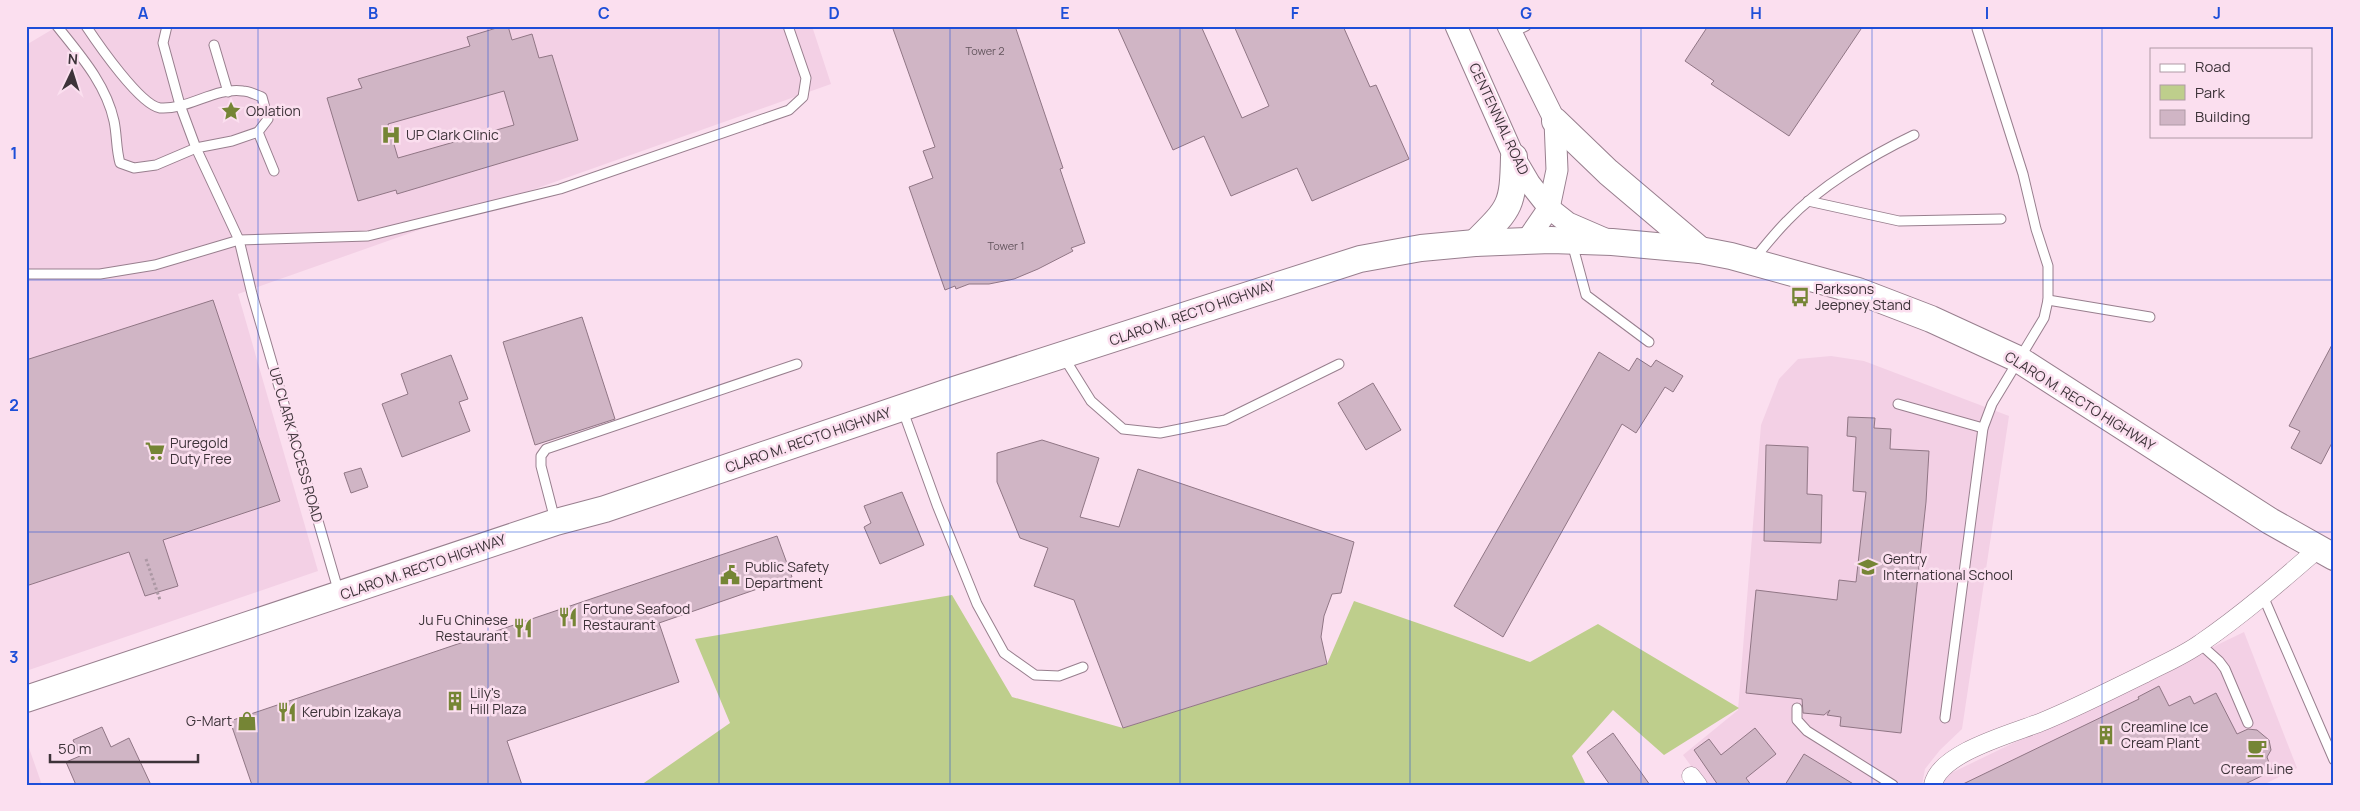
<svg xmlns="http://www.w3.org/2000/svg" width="2360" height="811" font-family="Manrope,sans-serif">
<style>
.built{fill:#f3d0e5}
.green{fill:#bece8c}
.building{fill:#d0b5c5;stroke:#907685;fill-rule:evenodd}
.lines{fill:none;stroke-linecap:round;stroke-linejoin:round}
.service-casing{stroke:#987f8e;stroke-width:11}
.minor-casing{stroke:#987f8e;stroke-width:19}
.tertiary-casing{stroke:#987f8e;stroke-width:23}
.primary-casing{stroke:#987f8e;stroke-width:28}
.path{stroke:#ac98a4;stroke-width:3;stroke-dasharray:2.5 2.5;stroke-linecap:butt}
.service{stroke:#fff;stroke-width:9}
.minor{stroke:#fff;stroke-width:18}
.tertiary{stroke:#fff;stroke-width:21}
.primary{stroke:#fff;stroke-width:26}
.grid{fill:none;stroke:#1d4ed8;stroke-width:1;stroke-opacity:0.55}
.labels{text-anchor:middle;stroke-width:5;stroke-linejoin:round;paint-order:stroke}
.number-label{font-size:11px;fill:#62545c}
.poi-label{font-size:14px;fill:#3d3339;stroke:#fbdfef;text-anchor:start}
.street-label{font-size:14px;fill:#3d3339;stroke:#fbdfef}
.neatline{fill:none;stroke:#1d4ed8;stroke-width:2}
.grid-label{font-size:16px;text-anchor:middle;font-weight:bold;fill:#1d4ed8}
</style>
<rect width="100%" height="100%" fill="#fbdfef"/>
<g class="built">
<path d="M58,26H812L831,84L238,294L318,571L26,671V45Z"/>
<path d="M1831,356L1864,361L2009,416L1962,729L1940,750L1925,769L1922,785H1705L1683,755L1738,710L1761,425L1779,379L1798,359Z"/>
<path d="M2244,632L2297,768L2263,785H1942L1947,775Z"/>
<path d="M29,748L42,785H26V749Z"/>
</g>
<path class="green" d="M952,595L1012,697L1123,728L1327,664L1354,601L1530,662L1598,624L1739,708L1664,755L1613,710L1572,756L1586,785H641L730,723L695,639Z"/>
<g class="building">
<path d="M503,26H508L512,40L532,34L539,58L552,55L578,140L397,194L396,190L358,201L327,98L362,88L358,79L470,46L467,37ZM504,91L514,125L398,158L388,124Z"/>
<path d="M892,26H1015L1063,168L1060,169L1085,243L1071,248L1073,251L1038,269L1014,279L989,284H969L956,289L955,286L945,290L909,187L933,178L923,151L935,147Z"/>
<path d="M1117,26H1201L1242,118L1269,106L1234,26H1343L1370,87L1376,85L1409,159L1312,201L1297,168L1231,196L1204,136L1173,150Z"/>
<path d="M1708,26H1863L1789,136L1711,84L1714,81L1685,61Z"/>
<path d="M213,300L280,501L163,540L178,586L145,596L129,552L26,586V360Z"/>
<path d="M582,317L615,419L535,445L503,342Z"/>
<path d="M2334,341V439L2321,464L2291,448L2300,431L2289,426Z"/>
<path d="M1599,352L1629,371L1637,358L1651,367L1656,360L1683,376L1673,392L1665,387L1636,433L1622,424L1503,637L1454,606Z"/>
<path d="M451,355L468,399L459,402L470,431L402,457L382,404L408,394L401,374Z"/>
<path d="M1373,383L1401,430L1366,450L1338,403Z"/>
<path d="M1848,417L1875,418L1874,428L1891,429L1890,449L1929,451L1926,502L1901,733L1840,726L1841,717L1827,715L1830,710L1824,715L1803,713L1802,699L1746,693L1756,590L1837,600L1839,580L1856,582L1866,492L1853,491L1856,437L1847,436Z"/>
<path d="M1042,440L1099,458L1080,517L1119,527L1138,469L1354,542L1341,593L1332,594L1324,616L1321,637L1327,664L1123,728L1074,600L1034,586L1048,548L1020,538L997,482V453Z"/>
<path d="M1766,445L1808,447L1807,494L1822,495L1821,543L1764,541Z"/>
<path d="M361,468L368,487L351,493L344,473Z"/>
<path d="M902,492L924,545L880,564L864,527L871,523L864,506Z"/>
<path d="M777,536L792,577L659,623L679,682L507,741L522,785H252L230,721Z"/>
<path d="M2159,686L2169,706L2190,696L2194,704L2216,693L2237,734L2248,729L2257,730L2269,740L2271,750L2267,757L2272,771L2243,785H1961L2139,699L2138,697Z"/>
<path d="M102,727L111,747L129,738L151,785H76L66,762L80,756L73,740Z"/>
<path d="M1755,728L1776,754L1746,778L1751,785H1718L1694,750L1709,739L1721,755Z"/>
<path d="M1613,733L1650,785H1610L1587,752Z"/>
<path d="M1804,754L1855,785H1785Z"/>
</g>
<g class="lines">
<defs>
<g id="service">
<path d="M57,26C80,55 106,84 114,121C117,135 116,149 120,163L134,168L156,165L196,148L232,141L258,132L268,119L262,97C256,95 249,91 243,91C215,87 188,110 160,108C140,105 98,44 86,26"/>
<path d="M167,26L163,43L180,105L196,148L239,240L252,294L339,593"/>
<path d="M1511,33L1526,26"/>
<path d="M214,45L228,92"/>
<path d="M258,132L274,171"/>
<path d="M1808,201L1899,221L2001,219"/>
<path d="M1572,243L1586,295L1649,342"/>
<path d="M1754,259C1765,246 1775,233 1787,221C1819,187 1872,155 1914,135"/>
<path d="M26,274H100L155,265L239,240L368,236L560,189L789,110L803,97L806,78L788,26"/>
<path d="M2048,300L2150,317"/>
<path d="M1063,356L1091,401L1123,429L1160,433L1225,420L1339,364"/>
<path d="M1898,404L1983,428"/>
<path d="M903,411L937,505L977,604L1004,653L1035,675L1059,676L1083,667"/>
<path d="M555,520L541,466V456L546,449L797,364"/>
<path d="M2263,596L2334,760"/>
<path d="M2200,644L2219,661L2225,669L2248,723"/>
<path d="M1797,708V720L1807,731L1893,785"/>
<path d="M1945,718L1983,428L1992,404L2044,318L2048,300V266L2036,229L2023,174L1977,29L1978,26"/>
</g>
<g id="minor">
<path d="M1691,776L1698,785"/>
<path d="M1933,785C1939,752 2015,733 2044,721C2078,707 2111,690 2144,674C2163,664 2183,656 2201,643C2242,615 2281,581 2319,548"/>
</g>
<g id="tertiary">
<path d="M1456,26L1514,157L1530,184L1549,208L1568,223L1605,239"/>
<path d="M1508,26L1555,121L1557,170L1549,208L1527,240"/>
</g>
<g id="primary">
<path d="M1555,121L1608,172L1700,250"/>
<path d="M1475,243C1510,208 1513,207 1514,157"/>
<path d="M26,699L556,522L605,509L957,389L1360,259L1421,248L1475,243L1551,240L1612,242L1700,250L1731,256L1858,291L1931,319L2018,359L2270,521L2334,557"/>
</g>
</defs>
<use href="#service" class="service-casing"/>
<use href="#minor" class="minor-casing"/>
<use href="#tertiary" class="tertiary-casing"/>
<use href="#primary" class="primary-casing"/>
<path class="path" d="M146,559L160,600"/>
<use href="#service" class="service"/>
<use href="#minor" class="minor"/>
<use href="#tertiary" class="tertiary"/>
<use href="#primary" class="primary"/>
</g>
<path class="grid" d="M258,26V785M488,26V785M719,26V785M950,26V785M1180,26V785M1410,26V785M1641,26V785M1872,26V785M2102,26V785M26,280H2334M26,532H2334"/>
<defs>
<symbol id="sight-bare" viewBox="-9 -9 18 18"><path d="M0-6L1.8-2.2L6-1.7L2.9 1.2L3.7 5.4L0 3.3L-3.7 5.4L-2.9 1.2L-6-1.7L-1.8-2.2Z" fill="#758535" stroke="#fbdfef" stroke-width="2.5" paint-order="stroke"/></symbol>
<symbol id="hospital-bare" viewBox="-9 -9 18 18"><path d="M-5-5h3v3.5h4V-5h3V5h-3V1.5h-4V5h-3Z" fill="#758535" stroke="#fbdfef" stroke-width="2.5" paint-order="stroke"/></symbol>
<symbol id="bus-bare" viewBox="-9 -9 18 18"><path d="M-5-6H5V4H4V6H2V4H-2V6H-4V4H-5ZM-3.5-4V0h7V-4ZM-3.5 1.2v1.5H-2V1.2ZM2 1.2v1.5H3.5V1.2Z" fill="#758535" stroke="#fbdfef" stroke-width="2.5" paint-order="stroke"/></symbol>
<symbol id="supermarket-bare" viewBox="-9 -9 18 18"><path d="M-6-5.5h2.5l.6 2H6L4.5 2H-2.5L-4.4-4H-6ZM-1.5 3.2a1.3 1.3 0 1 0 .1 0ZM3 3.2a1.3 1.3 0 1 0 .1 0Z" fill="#758535" stroke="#fbdfef" stroke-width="2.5" paint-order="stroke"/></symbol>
<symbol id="school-bare" viewBox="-9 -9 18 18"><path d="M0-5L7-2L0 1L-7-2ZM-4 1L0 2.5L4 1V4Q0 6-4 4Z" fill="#758535" stroke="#fbdfef" stroke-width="2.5" paint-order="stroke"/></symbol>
<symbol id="civic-bare" viewBox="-9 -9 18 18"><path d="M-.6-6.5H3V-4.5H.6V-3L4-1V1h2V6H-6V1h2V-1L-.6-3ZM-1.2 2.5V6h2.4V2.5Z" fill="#758535" stroke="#fbdfef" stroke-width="2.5" paint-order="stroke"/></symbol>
<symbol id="restaurant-bare" viewBox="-9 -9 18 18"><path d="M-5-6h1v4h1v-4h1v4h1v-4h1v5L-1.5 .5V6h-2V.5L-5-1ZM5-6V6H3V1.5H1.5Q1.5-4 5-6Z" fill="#758535" stroke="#fbdfef" stroke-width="2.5" paint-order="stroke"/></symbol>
<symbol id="building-bare" viewBox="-9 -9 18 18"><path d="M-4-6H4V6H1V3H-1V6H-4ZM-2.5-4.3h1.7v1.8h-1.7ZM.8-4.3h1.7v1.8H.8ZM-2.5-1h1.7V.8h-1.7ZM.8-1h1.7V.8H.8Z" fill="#758535" stroke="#fbdfef" stroke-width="2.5" paint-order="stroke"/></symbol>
<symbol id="shop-bare" viewBox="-9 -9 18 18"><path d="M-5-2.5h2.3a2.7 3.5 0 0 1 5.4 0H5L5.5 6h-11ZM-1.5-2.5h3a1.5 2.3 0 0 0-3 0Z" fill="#758535" stroke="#fbdfef" stroke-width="2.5" paint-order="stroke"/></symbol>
<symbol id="cafe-bare" viewBox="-9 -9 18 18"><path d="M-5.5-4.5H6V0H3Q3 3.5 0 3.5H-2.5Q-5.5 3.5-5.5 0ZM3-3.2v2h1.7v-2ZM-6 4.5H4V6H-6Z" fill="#758535" stroke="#fbdfef" stroke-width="2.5" paint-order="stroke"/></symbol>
</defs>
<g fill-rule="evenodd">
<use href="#sight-bare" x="217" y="97" width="28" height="28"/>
<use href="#hospital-bare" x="377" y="121" width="28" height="28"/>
<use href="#bus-bare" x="1786" y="283" width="28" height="28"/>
<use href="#supermarket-bare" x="141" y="437" width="28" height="28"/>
<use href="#school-bare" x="1854" y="553" width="28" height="28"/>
<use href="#civic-bare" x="716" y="561" width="28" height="28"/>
<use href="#restaurant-bare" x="554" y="603" width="28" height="28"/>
<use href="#restaurant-bare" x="509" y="614" width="28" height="28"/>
<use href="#building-bare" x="441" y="687" width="28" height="28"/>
<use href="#restaurant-bare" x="273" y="698" width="28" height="28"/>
<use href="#shop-bare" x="233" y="707" width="28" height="28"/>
<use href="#building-bare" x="2092" y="721" width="28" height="28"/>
<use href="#cafe-bare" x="2243" y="734" width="28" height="28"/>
</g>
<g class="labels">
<g class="number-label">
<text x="985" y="55">Tower 2</text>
<text x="1006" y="250">Tower 1</text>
</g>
<g class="poi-label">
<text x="246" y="116">Oblation</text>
<text x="406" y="140">UP Clark Clinic</text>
<text x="1815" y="294">Parksons<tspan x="1815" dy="16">Jeepney Stand</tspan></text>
<text x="170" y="448">Puregold<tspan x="170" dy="16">Duty Free</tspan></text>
<text x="1883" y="564">Gentry<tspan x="1883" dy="16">International School</tspan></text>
<text x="745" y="572">Public Safety<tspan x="745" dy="16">Department</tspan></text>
<text x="583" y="614">Fortune Seafood<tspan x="583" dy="16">Restaurant</tspan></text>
<text x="508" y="625" text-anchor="end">Ju Fu Chinese<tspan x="508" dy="16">Restaurant</tspan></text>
<text x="470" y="698">Lily's<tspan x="470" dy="16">Hill Plaza</tspan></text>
<text x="302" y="717">Kerubin Izakaya</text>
<text x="232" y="726" text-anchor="end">G-Mart</text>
<text x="2121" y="732">Creamline Ice<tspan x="2121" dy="16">Cream Plant</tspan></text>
<text x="2257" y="774" text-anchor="middle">Cream Line</text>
</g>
<g class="street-label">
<text transform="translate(1499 119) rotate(65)" y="5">CENTENNIAL ROAD</text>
<text transform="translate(1192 313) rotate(-19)" y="5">CLARO M. RECTO HIGHWAY</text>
<text transform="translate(2080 401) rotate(32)" y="5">CLARO M. RECTO HIGHWAY</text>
<text transform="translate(808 440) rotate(-19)" y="5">CLARO M. RECTO HIGHWAY</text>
<text transform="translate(296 445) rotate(74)" y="5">UP CLARK ACCESS ROAD</text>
<text transform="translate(423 567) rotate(-19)" y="5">CLARO M. RECTO HIGHWAY</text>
</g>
</g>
<rect width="2360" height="811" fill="none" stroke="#fbdfef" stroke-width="55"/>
<rect x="2150" y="48" width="162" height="90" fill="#fbdfef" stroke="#af9aa6"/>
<rect x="2160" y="64" width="25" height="8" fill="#ffffff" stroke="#af9aa6"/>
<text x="2195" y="72" font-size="15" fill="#3d3339">Road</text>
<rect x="2160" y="85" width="25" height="15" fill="#bece8c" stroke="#af9aa6"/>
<text x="2195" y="98" font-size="15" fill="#3d3339">Park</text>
<rect x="2160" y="110" width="25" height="15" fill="#d0b5c5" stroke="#af9aa6"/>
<text x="2195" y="122" font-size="15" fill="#3d3339">Building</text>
<g transform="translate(72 72) rotate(4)" stroke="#fbdfef" stroke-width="4" paint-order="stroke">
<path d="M0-4L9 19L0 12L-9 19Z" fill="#3d3339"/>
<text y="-8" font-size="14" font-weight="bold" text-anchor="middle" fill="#3d3339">N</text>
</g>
<path d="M50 754v8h148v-8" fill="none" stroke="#3d3339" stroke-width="2.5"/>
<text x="58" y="754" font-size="15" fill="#3d3339" stroke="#fbdfef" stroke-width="4" paint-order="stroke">50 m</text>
<rect x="28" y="28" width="2304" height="756" class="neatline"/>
<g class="grid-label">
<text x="143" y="19">A</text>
<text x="373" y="19">B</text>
<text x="604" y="19">C</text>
<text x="834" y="19">D</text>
<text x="1065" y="19">E</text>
<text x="1295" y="19">F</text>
<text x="1526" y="19">G</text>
<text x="1756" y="19">H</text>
<text x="1987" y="19">I</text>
<text x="2217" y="19">J</text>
<text x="14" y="159">1</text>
<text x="14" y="411">2</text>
<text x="14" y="663">3</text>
</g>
</svg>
